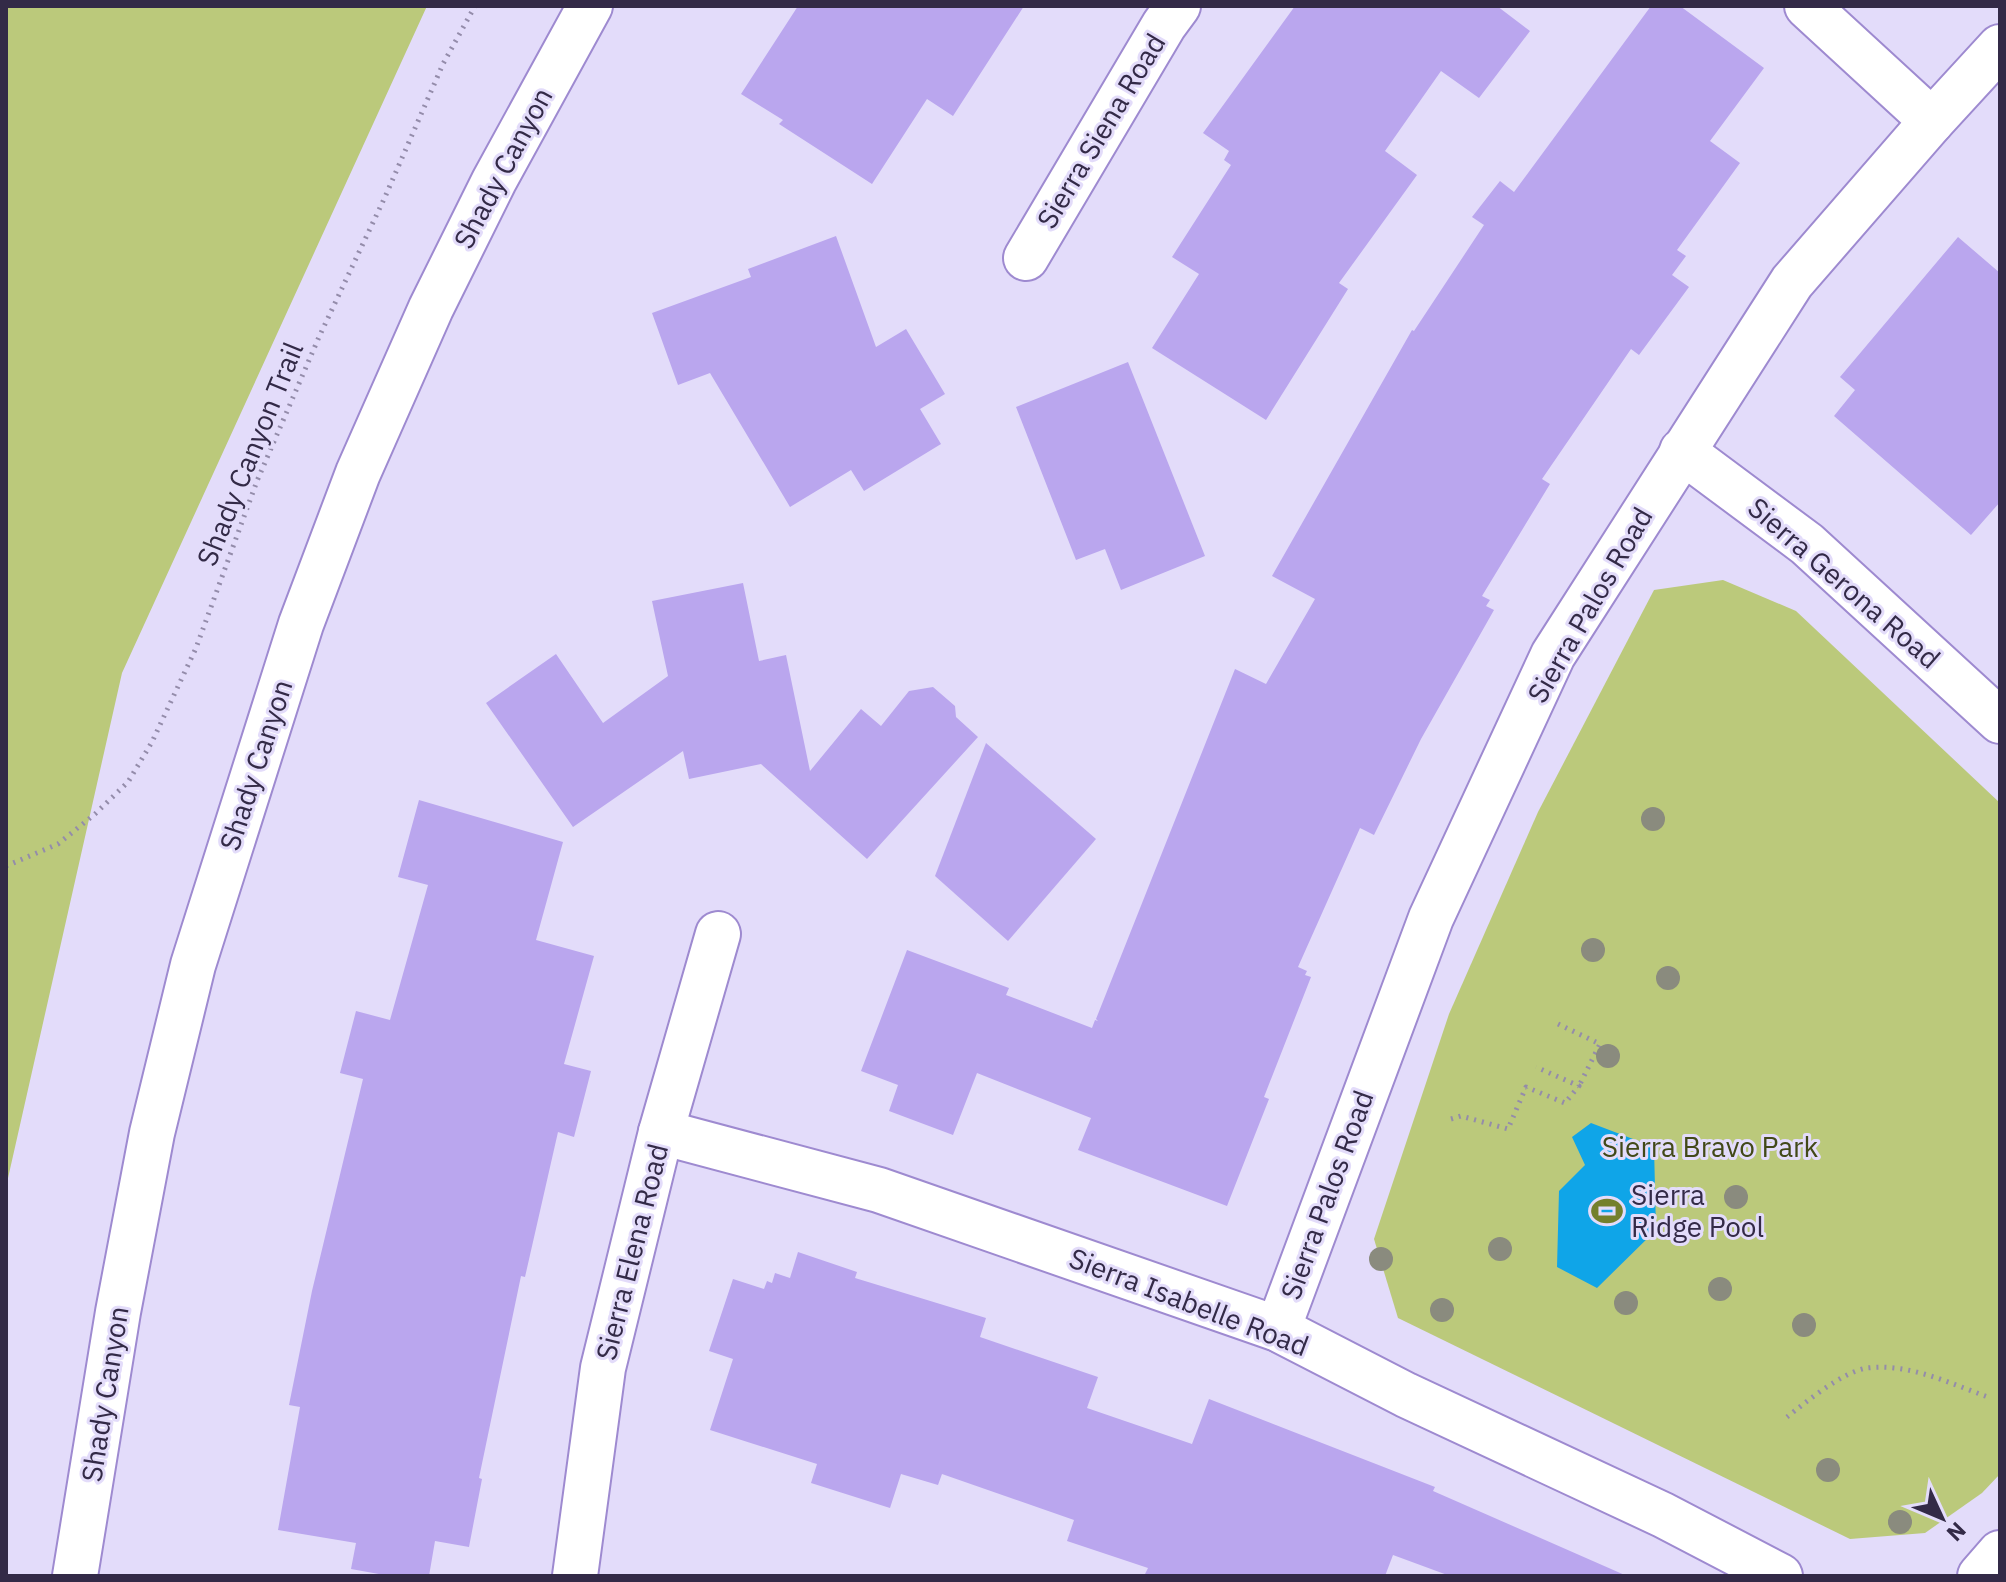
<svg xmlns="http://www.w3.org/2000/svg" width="2006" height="1582" font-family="'IBM Plex Sans',sans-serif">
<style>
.green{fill:#bbc97b}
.water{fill:#0fa5e8}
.building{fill:#baa6ee}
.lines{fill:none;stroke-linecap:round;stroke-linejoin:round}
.street-casing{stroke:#9e8ad0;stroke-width:48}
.secondary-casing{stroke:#9e8ad0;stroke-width:48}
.path{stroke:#948caa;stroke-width:5;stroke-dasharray:2 6;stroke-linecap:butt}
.street{stroke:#fff;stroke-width:44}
.secondary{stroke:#fff;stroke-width:44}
.tree{fill:#8a8b7e}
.labels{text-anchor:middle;stroke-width:6;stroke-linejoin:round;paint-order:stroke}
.street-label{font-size:28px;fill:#332a47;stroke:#e3dcfa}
.park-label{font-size:28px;fill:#424918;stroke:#e3dcfa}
.poi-label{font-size:28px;fill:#332a47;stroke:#e3dcfa;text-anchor:start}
</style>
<rect width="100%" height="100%" fill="#e3dcfa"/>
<g class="green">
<path d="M6,6H427L122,673L6,1187Z"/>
<path d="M1723,580L1796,611L2000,803V1474L1982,1493L1925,1533L1850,1539L1398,1318L1374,1239L1449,1014L1538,812L1654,590Z"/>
</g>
<path class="water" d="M1591,1123L1654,1147L1656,1230L1597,1288L1557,1267L1559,1191L1585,1165L1572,1137Z"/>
<g class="building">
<path d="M798,6H1024L953,116L927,99L872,184L779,124L783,120L741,94Z"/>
<path d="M1295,6H1497L1530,31L1479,98L1441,71L1385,151L1417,175L1339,283L1348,289L1266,420L1152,348L1199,274L1172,257L1231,165L1224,160L1229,151L1203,133Z"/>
<path d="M1651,6H1680L1764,68L1710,141L1740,163L1677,250L1686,256L1672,275L1689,287L1639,355L1631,349L1542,479L1550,484L1482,596L1490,600L1486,606L1494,610L1421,739L1374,835L1360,828L1298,967L1307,971L1305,975L1311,977L1264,1097L1269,1099L1227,1206L1078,1150L1091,1118L977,1073L953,1135L889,1111L898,1085L861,1071L907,950L1009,988L1006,995L1092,1028L1095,1020L1098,1021L1096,1019L1235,669L1266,684L1315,599L1272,576L1412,330L1414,331L1484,225L1472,217L1500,181L1514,192Z"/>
<path d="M836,236L876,347L906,329L945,394L920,409L941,444L864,491L851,470L790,507L710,373L678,385L652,313L751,277L748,269Z"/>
<path d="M1958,237L2000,273V502L1971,535L1834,416L1855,390L1840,377Z"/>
<path d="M1128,362L1205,556L1121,590L1105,549L1076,560L1016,407Z"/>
<path d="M743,583L759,661L786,655L810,771L861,709L881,726L909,691L933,687L955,706L956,717L978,737L867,859L761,764L689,779L683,751L573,827L486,703L556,654L603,723L668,676L652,601Z"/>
<path d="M986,743L1096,839L1008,941L935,876Z"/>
<path d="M419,800L563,842L536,940L594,956L564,1064L591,1071L574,1137L558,1132L525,1277L521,1276L479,1478L482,1479L469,1547L435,1541L429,1576H390L351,1569L356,1543L278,1530L300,1407L289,1405L312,1291L363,1079L340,1073L356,1011L390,1020L428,885L398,877Z"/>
<path d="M798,1252L857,1272L855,1278L986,1318L980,1337L1098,1377L1087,1408L1192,1444L1209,1399L1435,1487L1433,1491L1627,1576H1450L1393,1555L1385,1576H1144L1148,1568L1067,1541L1074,1520L942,1474L938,1485L901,1474L890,1508L811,1483L817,1464L710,1430L733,1359L709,1351L733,1279L764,1289L767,1281L772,1283L775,1273L790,1278Z"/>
</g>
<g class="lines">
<defs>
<g id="street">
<path d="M1807,6L1932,121"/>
<path d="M1026,258L1164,25L1178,6"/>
<path d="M1682,451L1807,544L2000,721"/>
<path d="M661,1132L879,1190L1278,1329L1406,1395L1663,1515L1780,1576"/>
<path d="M1278,1329L1431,918L1553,655L1792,282L1932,121L2000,47"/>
<path d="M575,1576L603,1368L661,1132L718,934"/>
<path d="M1980,1576L2000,1553"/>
</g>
<path id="secondary" d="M75,1576L118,1312L152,1133L193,965L301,624L358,473L431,308L494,181L590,6"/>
</defs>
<use href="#street" class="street-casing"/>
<use href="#secondary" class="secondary-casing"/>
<g class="path">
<path d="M6,866L58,844L95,814L128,782L152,742L196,648L257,481L319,337L385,197L443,64L475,6"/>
<path d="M1558,1024L1600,1044L1579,1086"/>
<path d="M1451,1119L1461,1116L1508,1129L1526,1087L1565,1103L1579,1086L1536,1067"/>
<path d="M1787,1417C1806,1402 1842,1372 1867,1368C1909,1363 1949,1383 1988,1397"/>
</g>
<use href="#street" class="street"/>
<use href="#secondary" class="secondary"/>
</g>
<g class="tree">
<circle cx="1653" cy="819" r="12"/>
<circle cx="1593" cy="950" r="12"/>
<circle cx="1668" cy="978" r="12"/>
<circle cx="1608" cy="1056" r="12"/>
<circle cx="1736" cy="1197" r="12"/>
<circle cx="1500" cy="1249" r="12"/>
<circle cx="1381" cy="1259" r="12"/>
<circle cx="1720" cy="1289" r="12"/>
<circle cx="1626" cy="1303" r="12"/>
<circle cx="1442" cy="1310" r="12"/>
<circle cx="1804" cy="1325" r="12"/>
<circle cx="1828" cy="1470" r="12"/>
<circle cx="1900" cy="1522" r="12"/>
</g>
<defs>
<symbol id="stadium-bare" viewBox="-9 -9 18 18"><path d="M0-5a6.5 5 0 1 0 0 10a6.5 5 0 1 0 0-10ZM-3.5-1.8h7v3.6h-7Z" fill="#74802d" stroke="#e3dcfa" stroke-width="2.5" paint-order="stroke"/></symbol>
</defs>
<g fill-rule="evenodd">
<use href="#stadium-bare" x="1585" y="1189" width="44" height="44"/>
</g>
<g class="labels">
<g class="street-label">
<text transform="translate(1101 131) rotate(-59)" y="10">Sierra Siena Road</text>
<text transform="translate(503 168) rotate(-62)" y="10">Shady Canyon</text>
<text transform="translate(250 454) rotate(-68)" y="10">Shady Canyon Trail</text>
<text transform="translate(1844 583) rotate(41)" y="10">Sierra Gerona Road</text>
<text transform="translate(1590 605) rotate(-60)" y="10">Sierra Palos Road</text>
<text transform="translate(256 765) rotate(-72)" y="10">Shady Canyon</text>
<text transform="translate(1327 1195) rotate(-70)" y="10">Sierra Palos Road</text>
<text transform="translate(632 1252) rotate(-76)" y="10">Sierra Elena Road</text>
<text transform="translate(1189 1302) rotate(21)" y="10">Sierra Isabelle Road</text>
<text transform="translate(105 1394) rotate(-81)" y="10">Shady Canyon</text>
</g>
<g class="park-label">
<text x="1710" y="1157">Sierra Bravo Park</text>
</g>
<g class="poi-label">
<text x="1631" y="1205">Sierra<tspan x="1631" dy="32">Ridge Pool</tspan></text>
</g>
</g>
<rect width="2006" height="1582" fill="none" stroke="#332a47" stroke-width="16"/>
<g transform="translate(1942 1518) rotate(134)" stroke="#e3dcfa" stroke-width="6" paint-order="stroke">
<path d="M0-6L14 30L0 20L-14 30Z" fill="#332a47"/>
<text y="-12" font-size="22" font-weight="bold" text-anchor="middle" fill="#332a47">N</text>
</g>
</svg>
